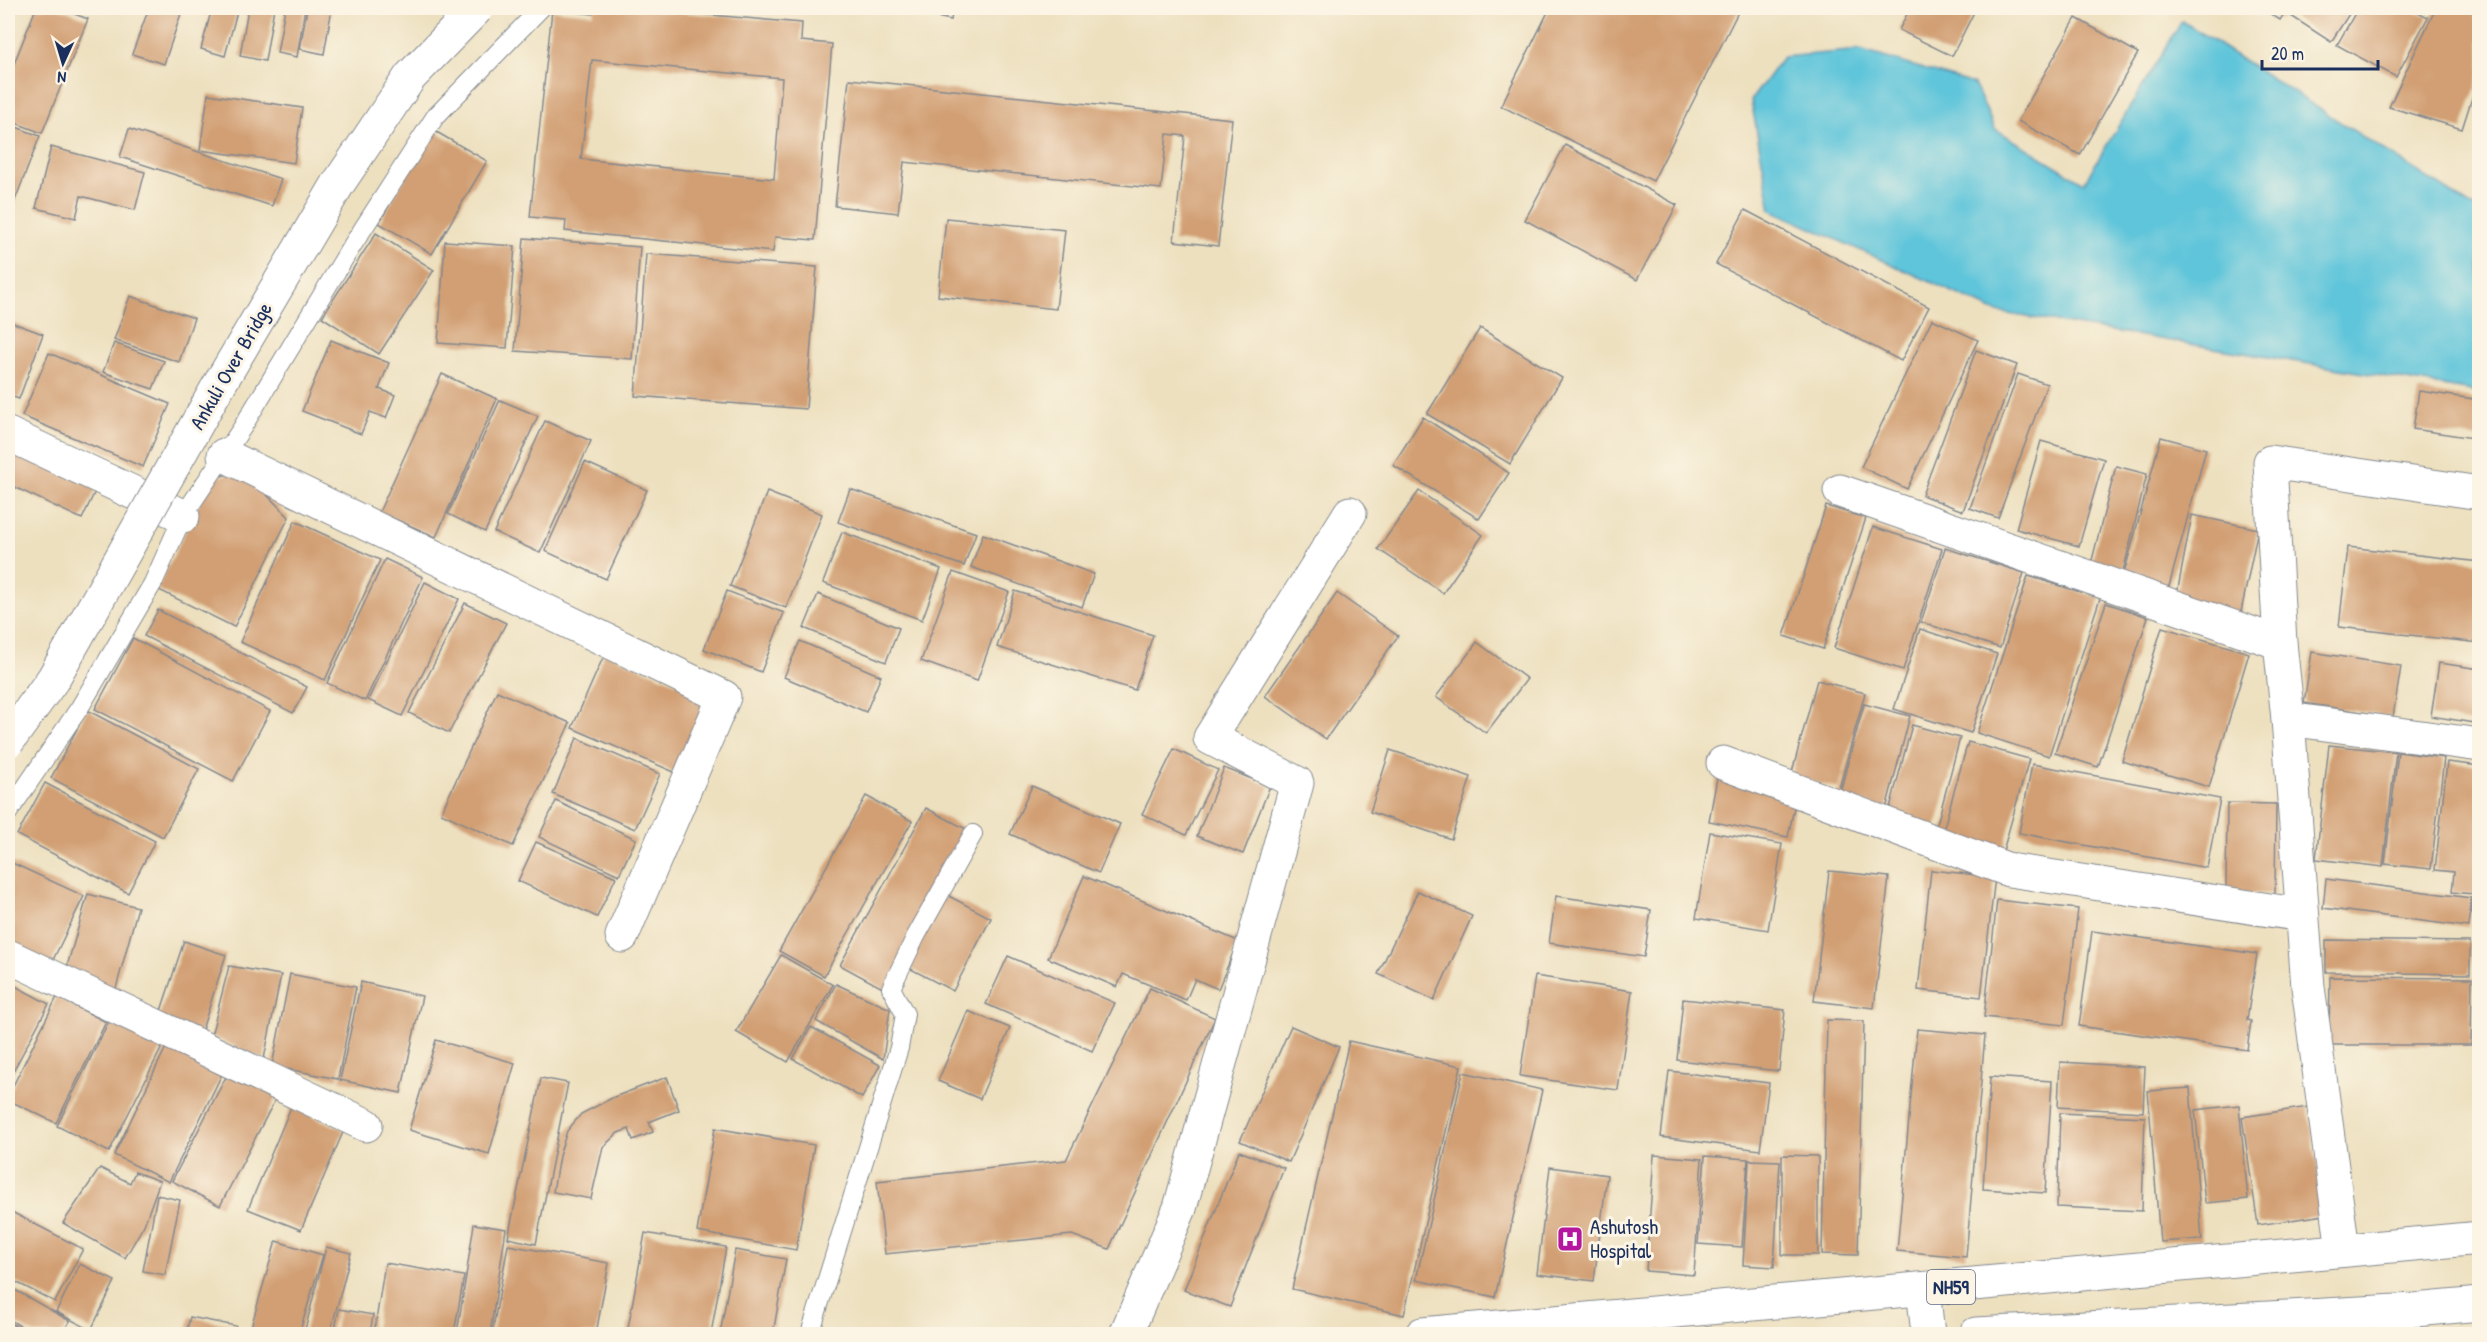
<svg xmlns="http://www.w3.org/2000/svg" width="2487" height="1342" font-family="'Patrick Hand',sans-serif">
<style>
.water{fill:#5ec5da;stroke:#3c7a9c;stroke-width:1.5}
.building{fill:#d19f73;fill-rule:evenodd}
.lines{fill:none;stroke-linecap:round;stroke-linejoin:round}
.lane-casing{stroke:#84888e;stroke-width:20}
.street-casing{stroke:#84888e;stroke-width:35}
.highway-casing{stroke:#84888e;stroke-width:35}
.lane{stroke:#fff;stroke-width:18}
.street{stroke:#fff;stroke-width:33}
.highway{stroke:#fff;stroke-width:33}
.secondary-bridge-casing{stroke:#84888e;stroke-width:35;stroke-linecap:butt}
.secondary-bridge{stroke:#fff;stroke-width:33}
.labels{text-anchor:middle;stroke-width:6;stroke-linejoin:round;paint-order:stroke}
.shield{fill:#fcf5e5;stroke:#5e6a86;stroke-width:1.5}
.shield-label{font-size:20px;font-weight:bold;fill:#1b2f5e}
.street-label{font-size:21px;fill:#1b2f5e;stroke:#fcf5e5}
.poi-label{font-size:21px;fill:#1b2f5e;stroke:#fcf5e5;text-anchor:start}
</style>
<rect width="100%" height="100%" fill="#fcf5e5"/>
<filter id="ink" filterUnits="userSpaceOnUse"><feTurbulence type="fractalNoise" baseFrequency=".0167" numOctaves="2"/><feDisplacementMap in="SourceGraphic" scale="12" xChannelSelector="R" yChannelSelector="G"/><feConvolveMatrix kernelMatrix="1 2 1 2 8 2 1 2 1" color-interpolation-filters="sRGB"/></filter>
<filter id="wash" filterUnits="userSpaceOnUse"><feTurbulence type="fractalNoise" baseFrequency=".008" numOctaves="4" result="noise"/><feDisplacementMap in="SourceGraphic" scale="24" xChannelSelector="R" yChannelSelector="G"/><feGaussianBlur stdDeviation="1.35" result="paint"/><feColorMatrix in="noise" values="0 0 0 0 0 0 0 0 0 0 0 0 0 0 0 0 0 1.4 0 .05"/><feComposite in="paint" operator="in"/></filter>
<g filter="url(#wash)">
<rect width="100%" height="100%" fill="#ede0bf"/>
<path class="water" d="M2182,21L2479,211V392L1997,312L1771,210L1751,100L1783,57L1860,50L1974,84L1995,129L2084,183Z"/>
<g id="blocks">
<g class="building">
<path d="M36,8H58L88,19L42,133L8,120V79Z"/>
<path d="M149,8H183L164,64L132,54Z"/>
<path d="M212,8H238L225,56L201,49Z"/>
<path d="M248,8H274L265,61L240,56Z"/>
<path d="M285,8H305L297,57L277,53Z"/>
<path d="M307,8H332L324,54L300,49Z"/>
<path d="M594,8H630L802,23L801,41L832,44L815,240L775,237L773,252L565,231L566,220L530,217L552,10L593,14ZM592,60L782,78L774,179L581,159Z"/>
<path d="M894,8H953L951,20Z"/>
<path d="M1550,8H1740L1653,181L1501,106Z"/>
<path d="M1910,8H1976L1952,56L1899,30Z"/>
<path d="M2261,8H2288L2280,20Z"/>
<path d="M2292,8H2353L2331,42L2288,14Z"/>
<path d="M2358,8H2410L2428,17L2396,77L2337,45Z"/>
<path d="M2436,8H2480V73L2462,129L2389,107Z"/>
<path d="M2076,18L2138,53L2080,155L2018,121Z"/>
<path d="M849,79L1232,119L1218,246L1174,241L1185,136L1167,134L1161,189L904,162L898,213L835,206Z"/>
<path d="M208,94L302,108L294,163L200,150Z"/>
<path d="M8,124L40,136L12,208L8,206Z"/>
<path d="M129,129L281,179L272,206L120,157Z"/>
<path d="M433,130L487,161L432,254L379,223Z"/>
<path d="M1565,145L1677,205L1637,280L1525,220Z"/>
<path d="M51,147L145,172L135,210L81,196L76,218L36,208Z"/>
<path d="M1745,210L1929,307L1901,361L1716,264Z"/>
<path d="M946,218L1065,230L1056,309L938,296Z"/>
<path d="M376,233L434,270L379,354L322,317Z"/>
<path d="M524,238L640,247L632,359L515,351Z"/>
<path d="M445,241L515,246L507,348L438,343Z"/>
<path d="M646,254L817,267L806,409L635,396Z"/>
<path d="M130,296L194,318L179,362L114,340Z"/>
<path d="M1932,319L1978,340L1907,489L1861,467Z"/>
<path d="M8,321L43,334L19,399L8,395Z"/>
<path d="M1480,328L1562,378L1510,464L1427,414Z"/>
<path d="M331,340L389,363L379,389L395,395L386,418L370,412L361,434L302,411Z"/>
<path d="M114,343L164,361L153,389L103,372Z"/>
<path d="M1976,350L2017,365L1963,511L1922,495Z"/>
<path d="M49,353L170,404L143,467L22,416Z"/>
<path d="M442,374L497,399L436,537L379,512Z"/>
<path d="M2018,374L2047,384L1998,518L1970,508Z"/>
<path d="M2419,391L2480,400V439L2413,429Z"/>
<path d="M500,400L538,416L485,532L448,514Z"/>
<path d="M1423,417L1509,473L1479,519L1393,465Z"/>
<path d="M545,421L591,441L540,553L494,532Z"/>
<path d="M2161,437L2206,449L2167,594L2122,581Z"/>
<path d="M2041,441L2104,459L2079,546L2016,529Z"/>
<path d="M8,443L98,485L82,519L8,484Z"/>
<path d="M585,462L647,490L606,579L545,551Z"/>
<path d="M2116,466L2147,474L2123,572L2091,564Z"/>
<path d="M242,470L289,517L234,627L157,589L211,479Z"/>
<path d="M850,489L976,533L964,566L838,522Z"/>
<path d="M1419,491L1483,535L1443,593L1378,549Z"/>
<path d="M767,492L822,514L786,608L730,586Z"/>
<path d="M1826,506L1866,518L1823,649L1784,636Z"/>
<path d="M2192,515L2258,529L2241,612L2176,599Z"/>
<path d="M295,521L380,560L325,680L240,642Z"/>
<path d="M1873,527L1942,549L1903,670L1834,648Z"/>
<path d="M842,532L941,569L922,620L823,583Z"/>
<path d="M983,534L1094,574L1082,607L971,567Z"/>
<path d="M2348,547L2480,562V643L2339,627Z"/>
<path d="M1945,548L2024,573L2000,648L1921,622Z"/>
<path d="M385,559L423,577L365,701L327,683Z"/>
<path d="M953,572L1009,592L977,681L921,661Z"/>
<path d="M2028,576L2100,598L2049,756L1977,733Z"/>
<path d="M425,582L459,599L402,716L368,700Z"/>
<path d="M727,591L784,613L761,672L704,649Z"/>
<path d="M1015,591L1153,635L1135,690L997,647Z"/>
<path d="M1337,593L1398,636L1326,739L1265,696Z"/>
<path d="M818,594L899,628L886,662L804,628Z"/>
<path d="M465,603L506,623L449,733L409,713Z"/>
<path d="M2106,603L2148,617L2098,767L2055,753Z"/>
<path d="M158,610L307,687L293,713L144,636Z"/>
<path d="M2162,627L2249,653L2209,787L2122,761Z"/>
<path d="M1920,629L1997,654L1971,733L1894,709Z"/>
<path d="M133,638L270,711L233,781L95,709Z"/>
<path d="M800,641L881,676L866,712L784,677Z"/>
<path d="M1477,642L1527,679L1486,733L1436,697Z"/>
<path d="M2312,652L2401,666L2393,717L2304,703Z"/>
<path d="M605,653L715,699L681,775L572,728Z"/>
<path d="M2439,663L2480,669V724L2431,716Z"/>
<path d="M1817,680L1865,693L1839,789L1791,776Z"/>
<path d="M497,691L570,723L513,846L441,813Z"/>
<path d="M1864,704L1910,716L1886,809L1839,796Z"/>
<path d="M87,710L199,769L163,837L51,778Z"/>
<path d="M1912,725L1960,738L1936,828L1888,815Z"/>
<path d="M577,738L660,774L635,829L553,794Z"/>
<path d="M1968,742L2029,759L2003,851L1942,834Z"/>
<path d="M2329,745L2396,752L2383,867L2316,859Z"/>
<path d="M1174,749L1218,770L1186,835L1142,814Z"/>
<path d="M1390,750L1471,777L1451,839L1370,812Z"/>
<path d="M2398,752L2444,758L2431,869L2385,864Z"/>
<path d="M2447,762L2480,766V915L2471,914L2473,894L2452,892L2454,872L2435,870Z"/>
<path d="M2032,764L2220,799L2207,868L2019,833Z"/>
<path d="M1224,768L1270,786L1243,854L1197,836Z"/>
<path d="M1717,778L1797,793L1788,837L1709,821Z"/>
<path d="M45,783L155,841L128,893L17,835Z"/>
<path d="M1032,786L1120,824L1099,873L1010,834Z"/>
<path d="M866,796L912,821L824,976L779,951Z"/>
<path d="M556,801L636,839L619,875L539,837Z"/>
<path d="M2227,803L2276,804L2275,894L2226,893Z"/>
<path d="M926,808L972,832L886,990L840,965Z"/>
<path d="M1710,832L1782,844L1768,930L1696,918Z"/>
<path d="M536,842L616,877L597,917L518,881Z"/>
<path d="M8,861L84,896L50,966L8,946Z"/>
<path d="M1931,870L1995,877L1981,997L1918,990Z"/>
<path d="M1829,871L1889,877L1874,1008L1814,1001Z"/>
<path d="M1084,876L1238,941L1218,989L1195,979L1186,1000L1123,974L1117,987L1048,958Z"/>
<path d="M2326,879L2471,898L2468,927L2323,908Z"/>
<path d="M1418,891L1472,916L1434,1000L1378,974Z"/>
<path d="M943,893L991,918L953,991L905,966Z"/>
<path d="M88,894L138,907L114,996L65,973Z"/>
<path d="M1556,896L1651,910L1644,957L1549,943Z"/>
<path d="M1997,900L2078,909L2064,1025L1984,1017Z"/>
<path d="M2092,931L2257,954L2247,1020L2251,1021L2247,1050L2079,1026Z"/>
<path d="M2326,940L2470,942V974L2326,972Z"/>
<path d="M184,941L226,955L200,1036L157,1023Z"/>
<path d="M781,955L833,985L788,1062L736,1032Z"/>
<path d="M1008,956L1115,1003L1092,1051L986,1004Z"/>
<path d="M229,966L281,975L264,1059L211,1036Z"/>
<path d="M290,974L356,987L338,1079L272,1066Z"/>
<path d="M1535,976L1632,991L1618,1090L1520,1076Z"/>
<path d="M2330,977L2472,978L2471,1045H2329Z"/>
<path d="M8,982L49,1004L8,1081Z"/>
<path d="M361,982L422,996L401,1093L340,1080Z"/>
<path d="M836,984L890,1009L883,1059L816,1021Z"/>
<path d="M1150,988L1215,1018L1109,1249L1072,1235L885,1254L877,1181L1066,1160Z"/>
<path d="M57,997L106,1022L56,1123L8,1100V1096Z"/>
<path d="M1683,999L1785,1010L1779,1071L1677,1060Z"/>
<path d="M968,1011L1010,1028L980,1099L938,1081Z"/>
<path d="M1827,1020L1864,1021L1858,1255L1822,1254Z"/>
<path d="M109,1021L162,1047L109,1152L57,1126Z"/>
<path d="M1291,1026L1339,1047L1289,1162L1240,1141Z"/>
<path d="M811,1027L880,1065L862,1098L793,1059Z"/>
<path d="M1917,1029L1985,1035L1966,1257L1897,1251Z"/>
<path d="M436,1040L515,1063L489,1154L409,1130Z"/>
<path d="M169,1041L225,1068L169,1182L114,1155Z"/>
<path d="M1349,1041L1461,1066L1404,1315L1292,1289Z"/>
<path d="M2060,1062L2145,1067L2143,1112L2058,1107Z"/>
<path d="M229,1071L277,1096L220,1206L172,1181Z"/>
<path d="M1669,1071L1769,1083L1760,1150L1661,1137Z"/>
<path d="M1463,1072L1542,1090L1495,1297L1416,1280Z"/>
<path d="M667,1077L679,1110L649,1122L653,1132L633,1140L629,1129L618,1133L603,1147L591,1199L553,1192L559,1156L567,1131L581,1114L614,1097Z"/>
<path d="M1990,1077L2052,1081L2045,1193L1983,1189Z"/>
<path d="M541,1078L568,1083L536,1244L508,1238Z"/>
<path d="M2190,1088L2202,1239L2160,1242L2148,1091Z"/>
<path d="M2239,1105L2248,1199L2205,1203L2195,1110Z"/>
<path d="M291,1107L344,1130L301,1230L248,1209Z"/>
<path d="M2308,1107L2325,1215L2258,1225L2242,1117Z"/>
<path d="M2060,1113L2145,1117L2142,1211L2057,1207Z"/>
<path d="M715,1128L814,1145L796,1250L697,1232Z"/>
<path d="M1239,1151L1284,1168L1230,1307L1184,1290Z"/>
<path d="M1654,1155L1702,1159L1694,1275L1646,1271Z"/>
<path d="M1782,1155L1818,1156V1255H1782Z"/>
<path d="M1705,1156L1748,1159L1742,1247L1698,1244Z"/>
<path d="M1749,1160L1780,1161L1774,1267L1743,1265Z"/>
<path d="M1550,1167L1607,1175L1594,1281L1537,1274Z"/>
<path d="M100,1168L130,1183L135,1172L160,1181L144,1225L125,1258L63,1223Z"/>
<path d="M157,1195L180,1200L165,1275L143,1271Z"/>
<path d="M8,1210L83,1249L55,1302L8,1278Z"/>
<path d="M474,1224L506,1229L490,1334H457Z"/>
<path d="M645,1233L726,1247L711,1334H627Z"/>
<path d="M276,1241L323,1255L299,1334H249Z"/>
<path d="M508,1245L609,1263L596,1334H492Z"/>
<path d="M326,1247L351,1253L330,1334H304Z"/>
<path d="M735,1250L786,1259L773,1334H720Z"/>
<path d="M385,1263L464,1276L454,1334H374Z"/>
<path d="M80,1264L115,1281L91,1330L56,1312Z"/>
<path d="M8,1286L70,1321L62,1334H34L8,1319Z"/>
<path d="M339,1309L373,1315L370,1334H334Z"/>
<path d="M190,1317L236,1326L234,1334H186Z"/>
<path d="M8,1322L30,1334H8Z"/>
<path d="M2480,1328V1334H2414V1333Z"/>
</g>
</g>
</g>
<g filter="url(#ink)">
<use href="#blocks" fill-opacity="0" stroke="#84888e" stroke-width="1.5"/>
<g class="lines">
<defs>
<g id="lane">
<path d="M8,813L80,707L153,583L183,516L242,428L348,252L435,117L541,8"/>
<path d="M810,1334L899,1048L905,1014L891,988L916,936L973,834"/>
</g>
<g id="street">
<path d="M8,434L183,516"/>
<path d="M224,455L724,697L622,936"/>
<path d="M1840,491L2280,643"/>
<path d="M2288,719L2480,745"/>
<path d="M1723,763L2009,870L2302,915"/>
<path d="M8,956L366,1125"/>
<path d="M2343,1250L2308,987L2288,719L2280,643L2270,462L2480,493"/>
<path d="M1923,1289L1928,1334"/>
<path d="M1126,1334L1180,1208L1297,783L1210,738L1350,513"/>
</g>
<g id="highway">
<path d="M1422,1334L2480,1238"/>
<path d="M1976,1334L2415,1310L2480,1304"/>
</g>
</defs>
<use href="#lane" class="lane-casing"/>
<use href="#street" class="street-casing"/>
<use href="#highway" class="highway-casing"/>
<use href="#lane" class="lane"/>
<use href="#street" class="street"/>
<use href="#highway" class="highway"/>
<defs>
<path id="secondary-bridge" d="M8,741L53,679L216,390L338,184L410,77L477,8"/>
</defs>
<use href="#secondary-bridge" class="secondary-bridge-casing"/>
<use href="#secondary-bridge" class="secondary-bridge"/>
</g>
</g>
<defs>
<symbol id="hospital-square" viewBox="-11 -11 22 22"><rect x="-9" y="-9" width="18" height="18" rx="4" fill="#b5179e" stroke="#fcf5e5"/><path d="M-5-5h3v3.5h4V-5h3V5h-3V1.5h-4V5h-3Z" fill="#fff"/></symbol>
</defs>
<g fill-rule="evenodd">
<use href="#hospital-square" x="1555" y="1224" width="30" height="30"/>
</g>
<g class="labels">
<rect class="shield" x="1927" y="1270" width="48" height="34" rx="4.5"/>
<g class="shield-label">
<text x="1951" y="1294">NH59</text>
</g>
<g class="street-label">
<text transform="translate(231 366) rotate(-60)" y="7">Ankuli Over Bridge</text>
</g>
<g class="poi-label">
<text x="1590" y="1234">Ashutosh<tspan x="1590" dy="24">Hospital</tspan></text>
</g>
</g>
<rect width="2487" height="1342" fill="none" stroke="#fcf5e5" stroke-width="30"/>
<g transform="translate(63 63) rotate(184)" stroke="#fcf5e5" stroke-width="4.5" paint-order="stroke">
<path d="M0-4.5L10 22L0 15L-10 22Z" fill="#1b2f5e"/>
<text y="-9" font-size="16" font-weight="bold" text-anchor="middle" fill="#1b2f5e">N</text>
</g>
<path d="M2262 60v9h116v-9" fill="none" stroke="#1b2f5e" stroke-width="3"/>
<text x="2271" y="60" font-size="18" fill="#1b2f5e" stroke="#fcf5e5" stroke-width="4.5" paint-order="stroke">20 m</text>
</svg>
